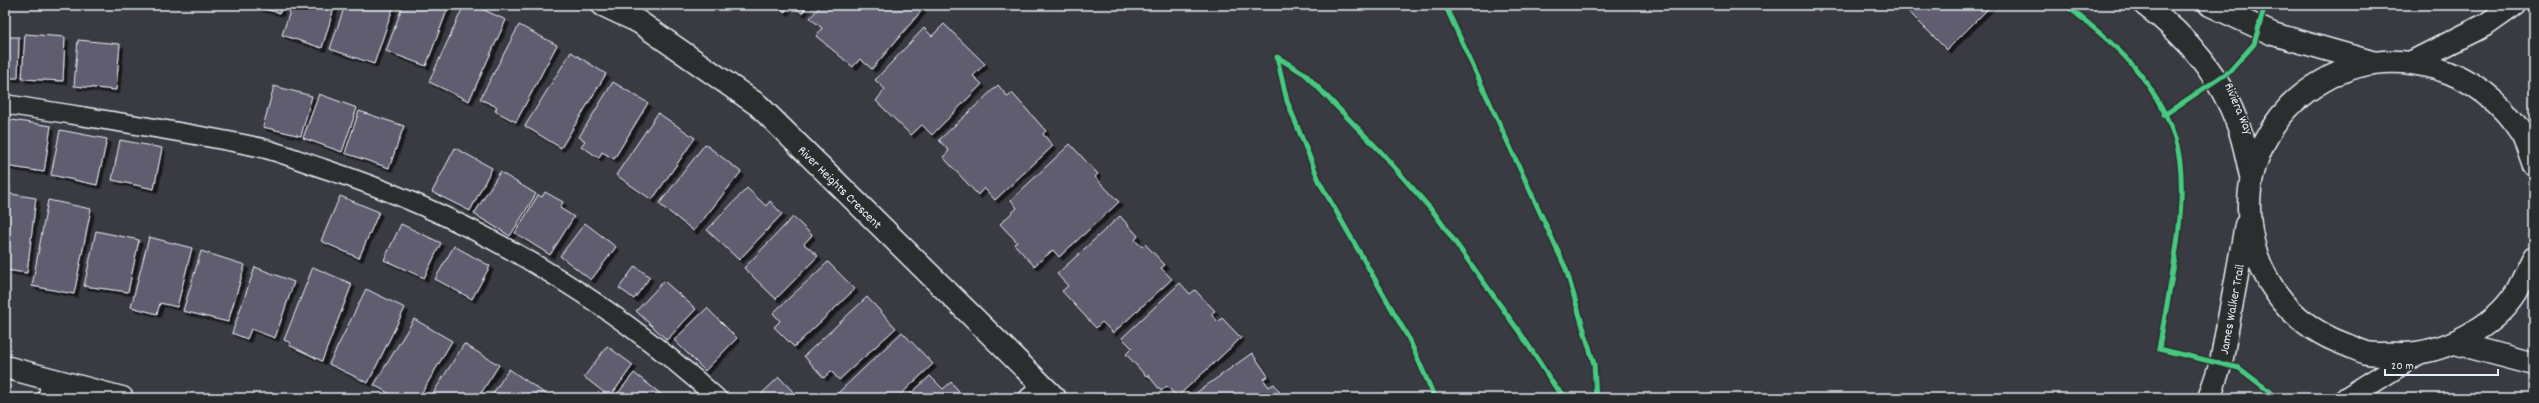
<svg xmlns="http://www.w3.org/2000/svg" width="2539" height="403" font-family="Dekko,sans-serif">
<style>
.building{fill:#615d6f;stroke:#e8f1f8;filter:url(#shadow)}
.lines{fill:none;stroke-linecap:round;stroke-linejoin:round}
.lane-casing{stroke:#e8f1f8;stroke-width:21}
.street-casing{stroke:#e8f1f8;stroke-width:25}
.secondary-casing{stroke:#e8f1f8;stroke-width:25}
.path{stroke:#e8f1f8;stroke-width:2.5;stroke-dasharray:3 3;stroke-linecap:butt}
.lane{stroke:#2a2d2e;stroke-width:18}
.street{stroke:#2a2d2e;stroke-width:22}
.secondary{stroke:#2a2d2e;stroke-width:22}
.cycleway-casing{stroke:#2a2d2e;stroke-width:8}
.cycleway{stroke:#46c982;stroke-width:5}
.labels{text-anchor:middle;stroke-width:3;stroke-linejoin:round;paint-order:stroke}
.street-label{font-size:13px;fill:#e8f1f8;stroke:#2a2d2e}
</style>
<defs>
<filter id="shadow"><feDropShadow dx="3.5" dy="3.5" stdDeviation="0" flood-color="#0009"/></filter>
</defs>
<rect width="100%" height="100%" fill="#3a3b42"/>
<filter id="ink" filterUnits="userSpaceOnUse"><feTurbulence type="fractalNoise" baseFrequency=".025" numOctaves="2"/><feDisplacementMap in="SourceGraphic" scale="8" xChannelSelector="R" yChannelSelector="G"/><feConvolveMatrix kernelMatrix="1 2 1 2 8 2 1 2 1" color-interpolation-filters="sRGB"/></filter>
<g filter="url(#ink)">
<g class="building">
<path d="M247,5H282L280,13Z"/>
<path d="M292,5H335L322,48L282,35Z"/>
<path d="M345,5H394L374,64L330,49Z"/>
<path d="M403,5H451L448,8L426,66L386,51Z"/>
<path d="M464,5H473L506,20L469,101L429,82Z"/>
<path d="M775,5H789L785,12Z"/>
<path d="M791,5H808L802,13Z"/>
<path d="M821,5H918L923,9L872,69L860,59L853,67L816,36L822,28L810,18Z"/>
<path d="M1902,5H1992L1947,50Z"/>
<path d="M944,24L985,64L973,76L982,84L932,135L922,125L911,135L876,101L885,89L875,80L924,28L932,36Z"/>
<path d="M519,25L557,45L516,122L495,111L497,107L480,99Z"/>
<path d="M25,34L65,37L63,81L22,79Z"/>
<path d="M5,37H19L18,78H5Z"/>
<path d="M78,40L120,44L116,90L74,86Z"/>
<path d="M571,52L606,74L561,148L525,126Z"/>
<path d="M613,82L648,103L614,159L602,152L599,158L581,146L585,141L579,137Z"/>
<path d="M998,85L1008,97L1012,93L1046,131L1043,134L1053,146L995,200L984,188L978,195L943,157L949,151L939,140Z"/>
<path d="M274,86L312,96L301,136L263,127Z"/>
<path d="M319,94L357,108L342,152L303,138Z"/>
<path d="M359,111L404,126L389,168L345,153Z"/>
<path d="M658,113L695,138L652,200L616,175Z"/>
<path d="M5,119L51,126L44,172L5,166Z"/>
<path d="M60,130L107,139L97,185L51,175Z"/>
<path d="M120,140L162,148L154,189L112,180Z"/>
<path d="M705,144L741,172L694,231L659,204Z"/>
<path d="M1070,144L1098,174L1095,177L1119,202L1059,257L1053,250L1034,266L1014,244L1017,242L1000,224L1017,208L1011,200Z"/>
<path d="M455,148L492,168L470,211L432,192Z"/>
<path d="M500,172L536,194L510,236L474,214Z"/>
<path d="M747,188L766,206L770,201L782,214L739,260L707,230Z"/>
<path d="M545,192L563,202L560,208L574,217L550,255L515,233L538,195L542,197Z"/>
<path d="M5,193L36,198L27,273L5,270Z"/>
<path d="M340,196L379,212L359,258L321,241Z"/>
<path d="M48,200L91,209L74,294L32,286Z"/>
<path d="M1120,216L1138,236L1135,240L1142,247L1145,244L1165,265L1161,268L1172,279L1113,333L1102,322L1096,328L1062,291L1068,286L1057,274Z"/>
<path d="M793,217L812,235L804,244L818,256L776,299L744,268Z"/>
<path d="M585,223L616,247L591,280L560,256Z"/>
<path d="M401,224L441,243L424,278L384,260Z"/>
<path d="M96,231L139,240L128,292L84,286Z"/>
<path d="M149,237L192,248L177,307L160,303L157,314L131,307Z"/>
<path d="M454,246L490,266L472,299L435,279Z"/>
<path d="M201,251L245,265L228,322L183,311Z"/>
<path d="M828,262L855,289L794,347L774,327L780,321L773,313Z"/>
<path d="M635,266L650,277L634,299L619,288Z"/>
<path d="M255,267L294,282L275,338L251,329L247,339L232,333Z"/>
<path d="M313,267L352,284L322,361L289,345L291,343L284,340Z"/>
<path d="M664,281L696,309L667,340L636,311Z"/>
<path d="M1180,283L1190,294L1195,290L1215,311L1211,314L1218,322L1222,318L1241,338L1177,397L1167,386L1161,391L1148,375L1146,376L1126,354L1132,348L1122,338Z"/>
<path d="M366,289L405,308L368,383L329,364Z"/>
<path d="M867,297L896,328L839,380L831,371L824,378L804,356Z"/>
<path d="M707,308L737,338L705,371L674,340Z"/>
<path d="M414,319L452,341L420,396L421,398H397L374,385Z"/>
<path d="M902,332L933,364L897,398H843L838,393Z"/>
<path d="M464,344L499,365L478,398H430Z"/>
<path d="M607,346L633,365L610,397L584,377Z"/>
<path d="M1252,353L1268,376L1263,379L1269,387L1274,384L1284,398H1189Z"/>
<path d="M509,369L547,395L545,398H490Z"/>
<path d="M634,373L666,398H614Z"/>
<path d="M930,376L943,389L951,382L965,398H906Z"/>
<path d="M779,377L799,398H757Z"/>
</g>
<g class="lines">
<defs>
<g id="lane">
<path d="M5,104C89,118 174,129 258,147C280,152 303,162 325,169C470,216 604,296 717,398"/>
<path d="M47,398L52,380"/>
<path d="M1028,398L1043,386"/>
</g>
<g id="street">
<path id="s1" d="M603,5L639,22L758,105L1055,398"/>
<path d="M5,367L122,398"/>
</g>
<g id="secondary">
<path d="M2145,5C2187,36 2220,76 2238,125C2244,141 2247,159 2251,176"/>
<path d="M2210,5L2273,34L2372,62"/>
<path d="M2412,62L2487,24L2514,5"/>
<path d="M2534,165C2530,155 2527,143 2522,134C2502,102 2471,78 2435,68C2396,57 2359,60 2323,81C2215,142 2228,301 2344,344C2352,347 2360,351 2367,353C2378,355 2390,353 2401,354C2443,354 2495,327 2517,291C2523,280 2528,268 2534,257"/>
<path d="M2455,343L2534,364"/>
<path id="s2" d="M2209,398L2221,363L2246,225"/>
<path d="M2347,398L2417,354"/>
</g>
</defs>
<use href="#lane" class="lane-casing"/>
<use href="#street" class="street-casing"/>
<use href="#secondary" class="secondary-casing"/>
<path class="path" d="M990,398L999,390"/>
<use href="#lane" class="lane"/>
<use href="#street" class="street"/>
<use href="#secondary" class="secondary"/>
<defs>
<g id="cycleway">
<path d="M1445,5L1566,269L1594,364L1596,398"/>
<path d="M2066,5C2095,29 2127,53 2148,85C2159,101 2170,122 2175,139C2193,191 2168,294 2159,349L2239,368L2278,398"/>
<path d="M2164,115L2230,71L2254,44L2265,5"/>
<path d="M1435,398L1409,339L1320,183L1287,101L1277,57L1305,74L1380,151L1435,214L1523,337L1556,388L1568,398"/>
</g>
</defs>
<use href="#cycleway" class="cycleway-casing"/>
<use href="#cycleway" class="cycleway"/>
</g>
</g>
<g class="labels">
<g class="street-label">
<text transform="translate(2240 108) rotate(67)" y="5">Riviera Way</text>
<text dy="5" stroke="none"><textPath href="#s1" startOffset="301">River Heights Crescent</textPath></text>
<text dy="5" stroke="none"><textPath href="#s2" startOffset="92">James Walker Trail</textPath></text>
</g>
</g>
<rect width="2539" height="403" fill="none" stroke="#2a2d2e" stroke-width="20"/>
<rect x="10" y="10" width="2519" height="383" fill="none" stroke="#e8f1f8" stroke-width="1.5" filter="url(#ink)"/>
<path d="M2385 369v6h113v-6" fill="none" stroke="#e8f1f8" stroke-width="2"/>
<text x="2391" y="369" font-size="12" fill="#e8f1f8" stroke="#2a2d2e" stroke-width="3" paint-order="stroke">20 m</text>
</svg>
